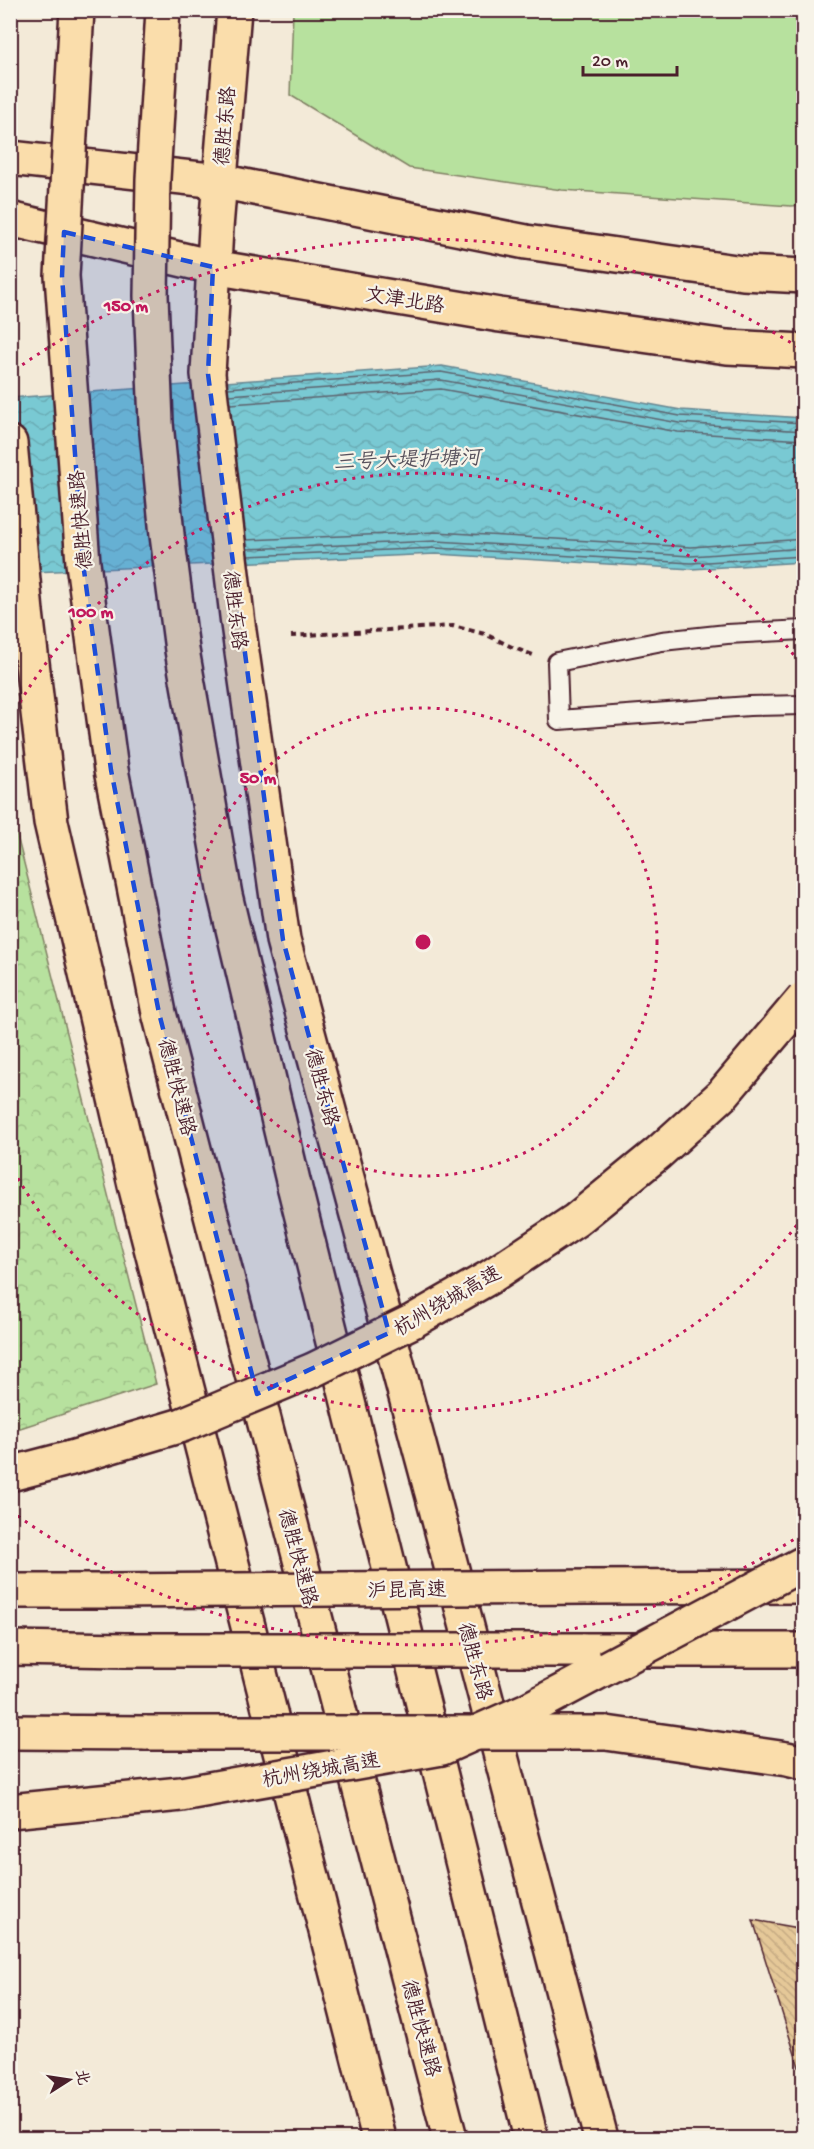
<svg xmlns="http://www.w3.org/2000/svg" width="814" height="2149" font-family="'Gochi Hand','LXGW WenKai TC',sans-serif">
<style>
.grass{fill:#b7e19e;stroke:#808064;stroke-width:1.5}
.park{fill:url(#park-crowns);stroke:#808064;stroke-width:1.5}
.water{fill:url(#water-waves);stroke:#668590;stroke-width:1.5}
.lines{fill:none;stroke-linecap:round;stroke-linejoin:round}
.shore{stroke:#5d636e;stroke-width:1.5}
.building{fill:url(#building-back-hatch);stroke:#4a1f2b;stroke-width:1.5}
.lane-casing{stroke:#4a1f2b;stroke-width:22}
.primary-casing{stroke:#4a1f2b;stroke-width:38}
.highway-casing{stroke:#4a1f2b;stroke-width:38}
.path{stroke:#4a1f2b;stroke-width:4;stroke-dasharray:6 4.5;stroke-linecap:butt}
.lane{stroke:#f7f3e8;stroke-width:18}
.primary{stroke:#faddab;stroke-width:33}
.highway{stroke:#faddab;stroke-width:33}
.highway-bridge-casing{stroke:#4a1f2b;stroke-width:38;stroke-linecap:butt}
.highway-bridge{stroke:#faddab;stroke-width:33}
.marked{fill:#1d4ed8;fill-opacity:0.2;stroke:#1d4ed8;stroke-width:4.5;stroke-dasharray:12 8;stroke-linejoin:round}
.ring{fill:none;stroke:#c2185b;stroke-width:3;stroke-dasharray:3 6}
.labels{text-anchor:middle;stroke-width:4.5;stroke-linejoin:round;paint-order:stroke}
.street-label{font-size:20px;fill:#4a1f2b;stroke:#f7f3e8}
.water-label{font-size:21px;font-style:italic;fill:#58525d;stroke:#f7f3e8}
.centre{fill:#c2185b;stroke:#f7f3e8;stroke-width:3}
.ring-label{font-size:18px;text-anchor:middle;font-weight:bold;fill:#c2185b;stroke:#f7f3e8;stroke-width:4.5;stroke-linejoin:round;paint-order:stroke}
</style>
<defs>
<pattern id="park-crowns" width="20" height="18" patternUnits="userSpaceOnUse" patternTransform="scale(1.5)"><rect width="20" height="18" fill="#b7e19e"/><path d="M2 6a3 3 0 1 1 6 0M12 15a3 3 0 1 1 6 0" fill="none" stroke="#9fc188"/></pattern>
<pattern id="water-waves" width="16" height="10" patternUnits="userSpaceOnUse" patternTransform="scale(1.5)"><rect width="16" height="10" fill="#79c9d3"/><path d="M0 5q4-4 8 0t8 0" fill="none" stroke="#6aacb5"/></pattern>
<pattern id="building-back-hatch" width="6" height="6" patternUnits="userSpaceOnUse" patternTransform="scale(1.5)"><rect width="6" height="6" fill="#e5c898"/><path d="M-1 5l2 2M0 0l6 6M5-1l2 2" fill="none" stroke="#c6ab83"/></pattern>
</defs>
<rect width="100%" height="100%" fill="#f3ead8"/>
<filter id="ink" filterUnits="userSpaceOnUse"><feTurbulence type="fractalNoise" baseFrequency=".0167" numOctaves="2"/><feDisplacementMap in="SourceGraphic" scale="12" xChannelSelector="R" yChannelSelector="G"/><feConvolveMatrix kernelMatrix="1 2 1 2 8 2 1 2 1" color-interpolation-filters="sRGB"/></filter>
<g filter="url(#ink)">
<path class="grass" d="M293,11H803V205L791,206L562,190L409,168L290,95Z"/>
<path class="park" d="M11,812L156,1384L11,1431H10Z"/>
<path class="water" d="M442,366L681,410L803,418V562L692,569L436,554L11,573L10,398Z"/>
<g class="lines">
<g class="shore">
<path d="M228,388L441,372L680,416L804,423"/>
<path d="M229,395L441,380L679,423L804,431"/>
<path d="M230,404L441,389L678,432L804,440"/>
<path d="M246,540L436,532L691,547L804,539"/>
<path d="M247,549L436,541L691,556L804,548"/>
<path d="M248,556L436,548L691,563L804,556"/>
</g>
</g>
<path class="building" d="M753,1920L804,1929V2083Z"/>
<g class="lines">
<defs>
<path id="lane" d="M804,630L727,634L662,641L557,662L559,720L749,706L804,705"/>
<g id="primary">
<path d="M234,10L216,228L208,374L238,624L283,940L433,1497L601,2138"/>
<path d="M10,158L219,181L526,242L743,273L804,276"/>
<path d="M10,219L213,267L500,315L727,347L804,351"/>
<path d="M10,443L26,612L51,822L135,1185L379,2138"/>
</g>
<g id="highway">
<path d="M294,1185L531,2138"/>
<path d="M214,1227L450,2138"/>
<path d="M10,1474L71,1458"/>
<path d="M587,1587L804,1586"/>
<path d="M10,1591H111"/>
<path d="M10,1648L125,1650"/>
<path d="M582,1650H804"/>
<path d="M10,1732L147,1733"/>
<path d="M606,1733L787,1759L804,1763"/>
</g>
</defs>
<use href="#lane" class="lane-casing"/>
<use href="#primary" class="primary-casing"/>
<use href="#highway" class="highway-casing"/>
<path class="path" d="M291,636L453,626L485,634L514,648L533,655"/>
<use href="#lane" class="lane"/>
<use href="#primary" class="primary"/>
<use href="#highway" class="highway"/>
<defs>
<g id="highway-bridge">
<path d="M77,10L62,276L83,563L111,770L159,1013L214,1227"/>
<path d="M163,10L153,179L151,296L156,423L167,535L182,650L225,895L294,1185"/>
<path d="M71,1458L182,1425L313,1370L413,1321L490,1277L576,1220L658,1153L722,1095L804,998"/>
<path d="M111,1591L587,1587"/>
<path d="M125,1650H582"/>
<path d="M147,1733H606"/>
<path d="M10,1811L181,1794L442,1748L527,1710L804,1563"/>
</g>
</defs>
<use href="#highway-bridge" class="highway-bridge-casing"/>
<use href="#highway-bridge" class="highway-bridge"/>
</g>
</g>
<path class="marked" d="M64,232L213,267L208,374L283,940L389,1333L257,1394L159,1013L111,770L83,563L62,276Z"/>
<g class="ring">
<circle cx="423" cy="942" r="234"/>
<path d="M802 1218A469 469 0 0 1 11 1166M11 718A469 469 0 0 1 802 666"/>
<path d="M801 1535A703 703 0 0 1 15 1514M15 370A703 703 0 0 1 801 349"/>
</g>
<g class="labels">
<g class="street-label">
<text transform="translate(224 126) rotate(-85)" y="7">德胜东路</text>
<text transform="translate(405 299) rotate(9)" y="7">文津北路</text>
<text transform="translate(80 520) rotate(-95)" y="7">德胜快速路</text>
<text transform="translate(236 610) rotate(83)" y="7">德胜东路</text>
<text transform="translate(178 1087) rotate(76)" y="7">德胜快速路</text>
<text transform="translate(323 1087) rotate(75)" y="7">德胜东路</text>
<text transform="translate(447 1300) rotate(-30)" y="7">杭州绕城高速</text>
<text transform="translate(299 1557) rotate(75)" y="7">德胜快速路</text>
<text transform="translate(407 1589) rotate(-1)" y="7">沪昆高速</text>
<text transform="translate(476 1661) rotate(75)" y="7">德胜东路</text>
<text transform="translate(321 1769) rotate(-10)" y="7">杭州绕城高速</text>
<text transform="translate(422 2028) rotate(75)" y="7">德胜快速路</text>
</g>
<g class="water-label">
<text transform="translate(407 459) rotate(-2)" y="7">三号大堤护塘河</text>
</g>
</g>
<circle cx="423" cy="942" r="9" class="centre"/>
<g class="ring-label">
<text x="126" y="311">150 m</text>
<text x="91" y="617">100 m</text>
<text x="258" y="783">50 m</text>
</g>
<rect width="814" height="2149" fill="none" stroke="#f7f3e8" stroke-width="36"/>
<rect x="18" y="18" width="778" height="2113" fill="none" stroke="#4a1f2b" stroke-width="2" filter="url(#ink)"/>
<g transform="translate(69 2080) rotate(78)" stroke="#f7f3e8" stroke-width="4.5" paint-order="stroke">
<path d="M0-4.5L10 22L0 15L-10 22Z" fill="#4a1f2b"/>
<text y="-9" font-size="16" font-weight="bold" text-anchor="middle" fill="#4a1f2b">北</text>
</g>
<path d="M583 66v9h94v-9" fill="none" stroke="#4a1f2b" stroke-width="3"/>
<text x="592" y="66" font-size="18" fill="#4a1f2b" stroke="#f7f3e8" stroke-width="4.5" paint-order="stroke">20 m</text>
</svg>
